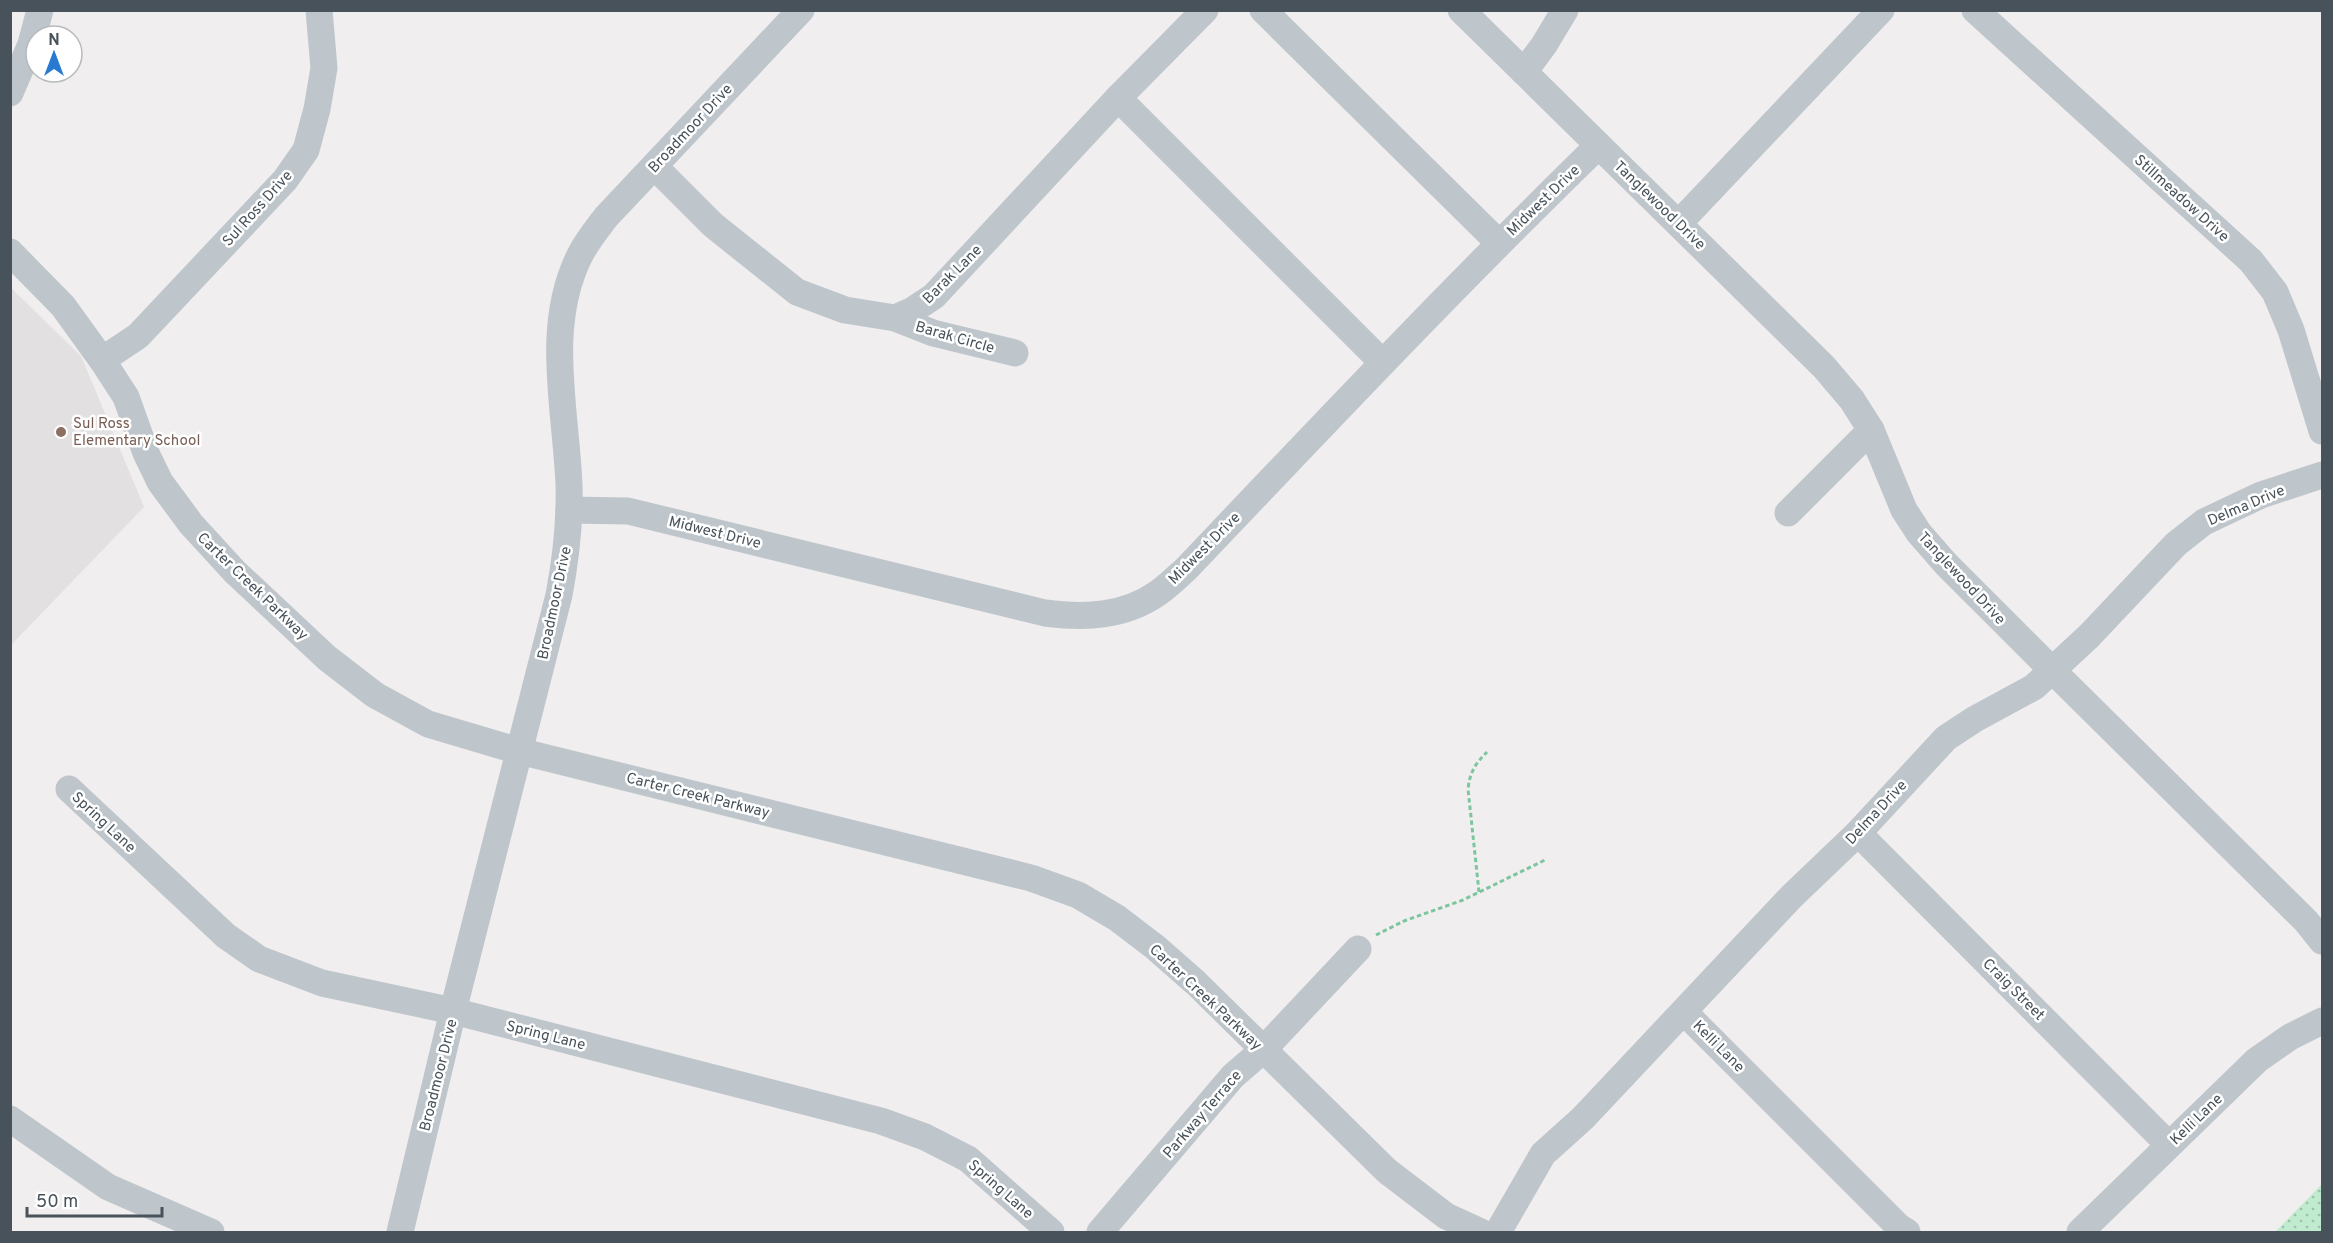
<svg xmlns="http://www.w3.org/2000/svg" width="2333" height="1243" font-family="Overpass,sans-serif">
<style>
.education{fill:#e2e0e0}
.grass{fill:url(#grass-dots)}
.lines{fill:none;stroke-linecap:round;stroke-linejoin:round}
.path{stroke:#7bc69e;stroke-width:3;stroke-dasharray:4.5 3;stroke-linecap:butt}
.minor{stroke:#bec6cc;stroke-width:27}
.education-dot{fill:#8d6e63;stroke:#fff;stroke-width:2}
.labels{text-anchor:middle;stroke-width:5;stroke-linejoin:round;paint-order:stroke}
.street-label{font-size:15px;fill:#48525a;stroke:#fff}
.education-label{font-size:15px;fill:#785e54;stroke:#fff;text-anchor:start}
</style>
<defs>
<pattern id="grass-dots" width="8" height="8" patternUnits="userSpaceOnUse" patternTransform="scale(1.5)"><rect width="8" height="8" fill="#c0ebcf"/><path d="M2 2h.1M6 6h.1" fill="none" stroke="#9ec1ab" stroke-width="1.8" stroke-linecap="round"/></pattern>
</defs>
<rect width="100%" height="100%" fill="#f1eeef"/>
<path class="education" d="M11,288L81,356L144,507L11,645Z"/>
<path class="grass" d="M2322,1184V1232H2275Z"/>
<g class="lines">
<g class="path">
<path d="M1479,892L1468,789C1470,772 1475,764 1487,752"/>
<path d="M1376,935L1404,921L1463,900L1547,859"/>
</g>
<g class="minor">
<path d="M1263,10L1499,243"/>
<path d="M1461,10L1824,367L1852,400L1871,430L1904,510L1919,533L1946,564L2052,670L2306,921L2322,941"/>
<path d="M1975,10L2251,261L2275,292L2291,330L2322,431"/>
<path d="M1524,72L1544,45L1565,10"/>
<path d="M10,93L31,44L40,10"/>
<path d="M1118,98L1382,362"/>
<path d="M655,167L713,225L797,292L845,310L895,318L933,333L1015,353"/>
<path d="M1679,223L1881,10"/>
<path d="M10,252L63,306L102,360L126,397L146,453L160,482L191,524L235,572L327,658L375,695L428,724L519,751L1031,878L1078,895L1117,918L1155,947L1196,983L1387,1171L1446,1216L1481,1232"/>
<path d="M895,318L913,310L934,296L1118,98L1205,10"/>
<path d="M102,360L138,336L285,180L306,150L317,109L324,68L319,10"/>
<path d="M569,510L628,511L1045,613C1084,618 1124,617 1158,593C1168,586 1177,577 1186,569C1322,426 1457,283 1598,146"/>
<path d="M1788,513L1871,430"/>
<path d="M69,789L226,936L259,959L322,983L453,1011L881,1121L925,1137L968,1159L1051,1232"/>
<path d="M1858,833L2169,1145"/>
<path d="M1684,1012L1899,1227L1907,1232"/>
<path d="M10,1119L108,1187L211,1232"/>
<path d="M400,1232L453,1011L559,595C566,558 570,522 569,485C566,409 544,326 580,255C587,241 597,229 606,217L801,10"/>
<path d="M1100,1232L1233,1076L1263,1050L1358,949"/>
<path d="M1498,1232L1543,1154L1583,1118L1792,896L1858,833L1946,738L1975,719L2034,687L2089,636L2176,544L2204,522L2261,495L2322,475"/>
<path d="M2080,1232L2257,1060L2290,1037L2322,1021"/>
</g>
</g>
<circle class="education-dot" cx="61" cy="432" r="6"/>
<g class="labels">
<g class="street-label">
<text transform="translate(690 128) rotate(-47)" y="5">Broadmoor Drive</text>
<text transform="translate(2182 198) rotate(42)" y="5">Stillmeadow Drive</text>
<text transform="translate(1543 200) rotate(-44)" y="5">Midwest Drive</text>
<text transform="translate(1660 205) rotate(44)" y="5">Tanglewood Drive</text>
<text transform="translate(257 208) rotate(-48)" y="5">Sul Ross Drive</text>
<text transform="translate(952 274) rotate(-45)" y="5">Barak Lane</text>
<text transform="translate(955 337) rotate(16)" y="5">Barak Circle</text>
<text transform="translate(2246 505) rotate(-23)" y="5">Delma Drive</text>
<text transform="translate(715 532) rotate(14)" y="5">Midwest Drive</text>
<text transform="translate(1204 548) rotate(-45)" y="5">Midwest Drive</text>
<text transform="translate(1962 578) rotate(47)" y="5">Tanglewood Drive</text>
<text transform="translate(253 586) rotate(44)" y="5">Carter Creek Parkway</text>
<text transform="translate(554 603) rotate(-78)" y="5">Broadmoor Drive</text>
<text transform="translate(698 795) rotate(14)" y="5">Carter Creek Parkway</text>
<text transform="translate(1876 812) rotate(-47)" y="5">Delma Drive</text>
<text transform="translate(104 822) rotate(43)" y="5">Spring Lane</text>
<text transform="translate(2014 989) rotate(45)" y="5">Craig Street</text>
<text transform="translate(1206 997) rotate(43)" y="5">Carter Creek Parkway</text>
<text transform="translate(546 1035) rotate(14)" y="5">Spring Lane</text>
<text transform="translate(1719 1046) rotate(45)" y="5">Kelli Lane</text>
<text transform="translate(438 1075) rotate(-76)" y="5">Broadmoor Drive</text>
<text transform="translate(1202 1114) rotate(-49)" y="5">Parkway Terrace</text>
<text transform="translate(2196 1119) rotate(-44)" y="5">Kelli Lane</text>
<text transform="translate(1001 1189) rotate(41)" y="5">Spring Lane</text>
</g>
<g class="education-label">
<text x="73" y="428">Sul Ross<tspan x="73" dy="17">Elementary School</tspan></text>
</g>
</g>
<rect width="2333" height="1243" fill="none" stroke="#48525a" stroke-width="24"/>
<g transform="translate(54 54)"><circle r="28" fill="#ffffff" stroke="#b6babd" stroke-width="1.5"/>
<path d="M0-4.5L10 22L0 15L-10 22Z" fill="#287ad1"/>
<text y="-9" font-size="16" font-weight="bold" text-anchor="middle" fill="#48525a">N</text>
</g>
<path d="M27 1207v9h135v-9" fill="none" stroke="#48525a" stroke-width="3"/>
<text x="36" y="1207" font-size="18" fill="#48525a" stroke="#ffffff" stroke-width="4.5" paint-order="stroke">50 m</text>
</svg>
